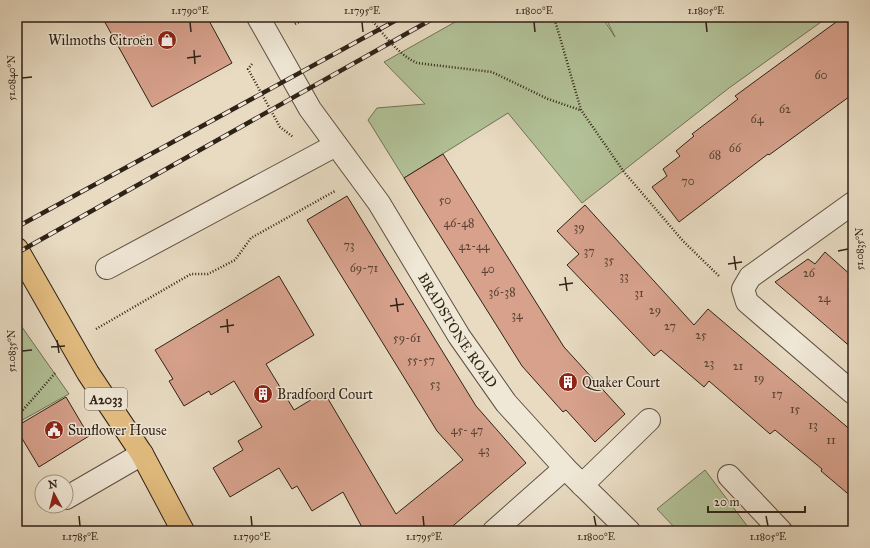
<svg xmlns="http://www.w3.org/2000/svg" width="870" height="548" font-family="'IM FELL Great Primer',serif">
<style>
.green{fill:#b2c197;stroke:#707257}
.building{fill:#d7a18c;stroke:#2f2217}
.lines{fill:none;stroke-linecap:round;stroke-linejoin:round}
.minor-casing{stroke:#5d5042;stroke-width:24}
.major-casing{stroke:#2f2217;stroke-width:24}
.path{stroke:#2f2217;stroke-width:2.5;stroke-dasharray:1 2;stroke-linecap:butt}
.minor{stroke:#f0e8d7;stroke-width:22}
.major{stroke:#e4be81;stroke-width:22}
.rail-casing{stroke:#2f2217;stroke-width:4.5}
.rail{stroke:#f0e8d7;stroke-width:3;stroke-dasharray:9;stroke-linecap:butt}
.ticks{fill:none;stroke:#2f2217;stroke-width:1.5}
.labels{text-anchor:middle;stroke-width:3;stroke-linejoin:round;paint-order:stroke}
.number-label{font-size:12px;fill:#594234}
.shield{fill:#f0e8d7;stroke:#695d51;stroke-width:1}
.shield-label{font-size:13px;font-weight:bold;fill:#2f2217}
.poi-label{font-size:14px;fill:#2f2217;stroke:#f0e8d7;text-anchor:start}
.street-label{font-size:14px;fill:#2f2217;stroke:#f0e8d7}
.neatline{fill:none;stroke:#2f2217;stroke-width:1.5}
.ticks-label{font-size:10px;text-anchor:middle;fill:#2f2217}
</style>
<rect width="100%" height="100%" fill="#e8dbc2"/>
<filter id="stains"><feTurbulence type="fractalNoise" baseFrequency=".005" numOctaves="4"/><feColorMatrix values="0 0 0 0 .2 0 0 0 0 .09 0 0 0 0 .02 0 0 0 .5 -.17"/></filter>
<radialGradient id="worn" r=".72"><stop offset=".6" stop-color="#630" stop-opacity="0"/><stop offset="1" stop-color="#630" stop-opacity=".3"/></radialGradient>
<g class="green">
<path d="M464,17H602L615,37L605,17H828L729,88L582,203L508,113L404,178L368,120L377,108L425,104L384,62Z"/>
<path d="M17,320L69,394L17,423Z"/>
<path d="M705,470L751,531H678L657,509Z"/>
</g>
<g class="building">
<path d="M102,17H207L232,63L152,107Z"/>
<path d="M843,17H853V94L769,155L768,154L679,222L652,187L667,176L663,169L680,156L676,151L694,136L692,134L738,99L735,96Z"/>
<path d="M443,154L564,347L625,414L595,442L566,410L563,412L522,366L404,178Z"/>
<path d="M347,196L476,406L526,463L447,531H364L343,492L312,511L297,486L292,489L279,468L230,497L213,468L243,450L238,441L262,427L234,381L211,395L209,391L184,406L169,381L173,379L155,350L279,276L314,335L266,364L294,410L324,392L396,514L463,460L437,431L307,220Z"/>
<path d="M585,205L694,325L708,309L853,432V498L821,471L822,469L775,430L770,434L709,381L704,387L661,350L654,356L567,265L579,254L557,231Z"/>
<path d="M825,252L853,277V349L775,282L808,259L815,264Z"/>
<path d="M66,397L89,436L39,467L17,430V426Z"/>
</g>
<g class="lines">
<defs>
<g id="minor">
<path id="s1" d="M258,17L310,109L379,203L459,336L506,403L565,468L629,531"/>
<path d="M853,203L750,277L743,289L747,302L853,393"/>
<path d="M107,268L336,145"/>
<path d="M729,476L781,531"/>
<path d="M582,485L649,420"/>
<path d="M66,498L142,454"/>
<path d="M494,531L565,468"/>
</g>
<path id="major" d="M17,249L88,373L142,454L183,531"/>
</defs>
<use href="#minor" class="minor-casing"/>
<use href="#major" class="major-casing"/>
<g class="path">
<path d="M369,17C383,33 397,54 417,63L492,72L548,99L580,110"/>
<path d="M554,17L581,110L624,172L683,241L719,276"/>
<path d="M295,24L308,17"/>
<path d="M252,64L248,69L280,127L293,137"/>
<path d="M96,329L191,274H208L235,260L251,238L335,191"/>
<path d="M17,417L56,372"/>
</g>
<use href="#minor" class="minor"/>
<use href="#major" class="major"/>
<defs>
<g id="rail">
<path d="M17,227L402,17"/>
<path d="M17,253L436,17"/>
</g>
</defs>
<use href="#rail" class="rail-casing"/>
<use href="#rail" class="rail"/>
</g>
<path class="ticks" d="M190,22L191,32M362,22L363,32M534,22L535,32M706,22L707,32M194,50L195,64M187,58L201,56M22,78L32,77M838,251L848,249M734,256L736,270M728,264L742,262M565,277L567,291M559,285L573,283M396,298L398,312M390,306L404,304M227,319L228,333M220,327L234,325M57,340L59,353M51,347L65,346M22,351L32,350M79,516L80,526M251,516L252,526M423,516L424,526M594,516L596,526M766,516L768,526"/>
<defs>
<symbol id="shop-disc" viewBox="-11 -11 22 22"><circle r="9.5" fill="#8f2418" stroke="#f0e8d7"/><path d="M-5-2.5h2.3a2.7 3.5 0 0 1 5.4 0H5L5.5 6h-11ZM-1.5-2.5h3a1.5 2.3 0 0 0-3 0Z" fill="#fff"/></symbol>
<symbol id="building-disc" viewBox="-11 -11 22 22"><circle r="9.5" fill="#8f2418" stroke="#f0e8d7"/><path d="M-4-6H4V6H1V3H-1V6H-4ZM-2.5-4.3h1.7v1.8h-1.7ZM.8-4.3h1.7v1.8H.8ZM-2.5-1h1.7V.8h-1.7ZM.8-1h1.7V.8H.8Z" fill="#fff"/></symbol>
<symbol id="civic-disc" viewBox="-11 -11 22 22"><circle r="9.5" fill="#8f2418" stroke="#f0e8d7"/><path d="M-.6-6.5H3V-4.5H.6V-3L4-1V1h2V6H-6V1h2V-1L-.6-3ZM-1.2 2.5V6h2.4V2.5Z" fill="#fff"/></symbol>
</defs>
<g fill-rule="evenodd">
<use href="#shop-disc" x="156" y="29" width="22" height="22"/>
<use href="#building-disc" x="557" y="371" width="22" height="22"/>
<use href="#building-disc" x="252" y="383" width="22" height="22"/>
<use href="#civic-disc" x="43" y="419" width="22" height="22"/>
</g>
<g class="labels">
<g class="number-label">
<text x="821" y="79">60</text>
<text x="785" y="113">62</text>
<text x="757" y="123">64</text>
<text x="735" y="152">66</text>
<text x="715" y="159">68</text>
<text x="688" y="185">70</text>
<text x="445" y="204">50</text>
<text x="459" y="227">46-48</text>
<text x="579" y="231">39</text>
<text x="349" y="249">73</text>
<text x="474" y="250">42-44</text>
<text x="589" y="255">37</text>
<text x="609" y="264">35</text>
<text x="364" y="272">69-71</text>
<text x="488" y="273">40</text>
<text x="809" y="277">26</text>
<text x="624" y="280">33</text>
<text x="502" y="296">36-38</text>
<text x="639" y="297">31</text>
<text x="824" y="302">24</text>
<text x="655" y="314">29</text>
<text x="517" y="319">34</text>
<text x="670" y="330">27</text>
<text x="701" y="339">25</text>
<text x="407" y="342">59-61</text>
<text x="421" y="364">55-57</text>
<text x="709" y="367">23</text>
<text x="738" y="370">21</text>
<text x="759" y="382">19</text>
<text x="435" y="388">53</text>
<text x="777" y="398">17</text>
<text x="795" y="413">15</text>
<text x="813" y="429">13</text>
<text x="467" y="434">45- 47</text>
<text x="831" y="444">11</text>
<text x="484" y="454">43</text>
</g>
<rect class="shield" x="85" y="388" width="42" height="22" rx="3"/>
<g class="shield-label">
<text x="106" y="404">A2033</text>
</g>
<g class="poi-label">
<text x="153" y="45" text-anchor="end">Wilmoths Citroën</text>
<text x="582" y="387">Quaker Court</text>
<text x="277" y="399">Bradfoord Court</text>
<text x="68" y="435">Sunflower House</text>
</g>
<g class="street-label">
<text dy="5" stroke="none"><textPath href="#s1" startOffset="372">BRADSTONE ROAD</textPath></text>
</g>
</g>
<rect width="870" height="548" fill="none" stroke="#e8dbc2" stroke-width="44"/>
<g transform="translate(54 494) rotate(353)"><circle r="19" fill="#f0e8d7" stroke="#a3998a"/>
<path d="M0-3L7 15L0 10L-7 15Z" fill="#8f2418"/>
<text y="-6" font-size="11" font-weight="bold" text-anchor="middle" fill="#2f2217">N</text>
</g>
<path d="M708 506v6h97v-6" fill="none" stroke="#2f2217" stroke-width="2"/>
<text x="714" y="506" font-size="12" fill="#2f2217" stroke="#f0e8d7" stroke-width="3" paint-order="stroke">20 m</text>
<rect x="22" y="22" width="826" height="504" class="neatline"/>
<g class="ticks-label">
<text x="190" y="14">1.1790°E</text>
<text x="362" y="14">1.1795°E</text>
<text x="534" y="14">1.1800°E</text>
<text x="706" y="14">1.1805°E</text>
<text transform="translate(11 78) rotate(-90)" y="4">51.0840°N</text>
<text transform="translate(859 249) rotate(-90)" y="4">51.0835°N</text>
<text transform="translate(11 351) rotate(-90)" y="4">51.0835°N</text>
<text x="80" y="540">1.1785°E</text>
<text x="252" y="540">1.1790°E</text>
<text x="424" y="540">1.1795°E</text>
<text x="596" y="540">1.1800°E</text>
<text x="768" y="540">1.1805°E</text>
</g>
<rect width="100%" height="100%" filter="url(#stains)"/>
<rect width="100%" height="100%" fill="url(#worn)"/>
</svg>
